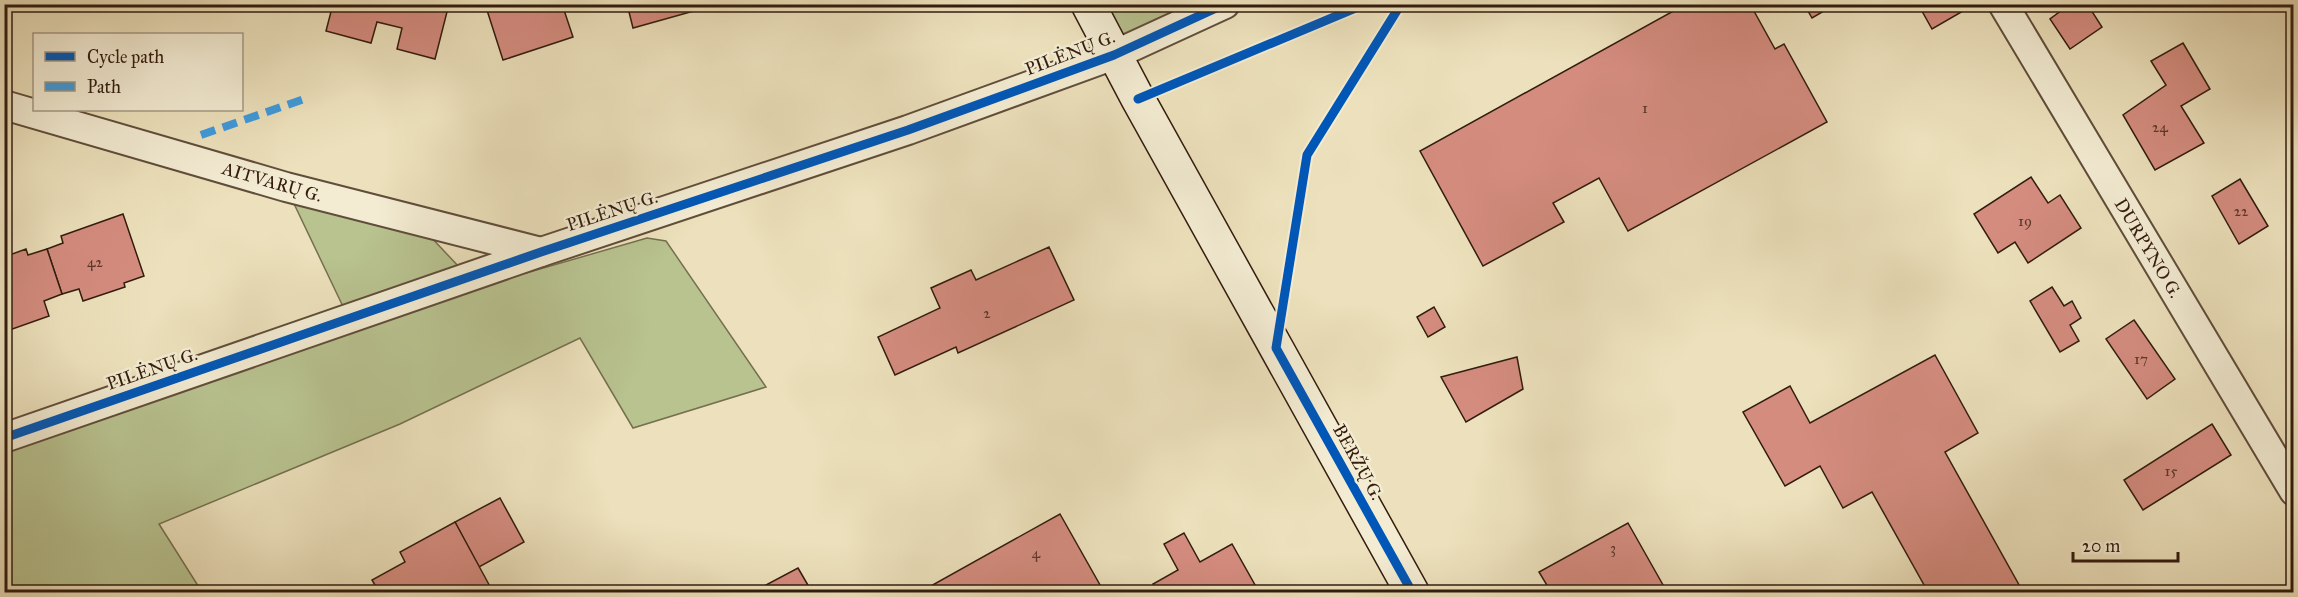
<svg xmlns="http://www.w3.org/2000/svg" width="2298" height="597" font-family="'IM FELL Great Primer',serif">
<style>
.green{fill:#b8c390;stroke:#75704f;stroke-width:1.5}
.building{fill:#d48c7f;stroke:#321c0e;stroke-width:1.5}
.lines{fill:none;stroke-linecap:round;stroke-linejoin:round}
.minor-casing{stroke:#604d3a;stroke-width:32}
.secondary-casing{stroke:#321c0e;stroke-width:36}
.path{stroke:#321c0e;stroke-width:4;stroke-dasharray:4.5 3;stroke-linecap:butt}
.minor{stroke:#f3ecd3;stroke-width:28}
.secondary{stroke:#f3ecd3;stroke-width:33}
.quiet{stroke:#3e9bde;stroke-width:8;stroke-dasharray:15 8;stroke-linecap:butt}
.cycleway-casing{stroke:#f3ecd3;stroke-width:13}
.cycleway{stroke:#0057b8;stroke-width:9}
.labels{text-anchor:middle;stroke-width:5;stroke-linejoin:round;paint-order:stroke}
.number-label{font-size:15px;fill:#5a382a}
.street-label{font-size:18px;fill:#321c0e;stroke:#f3ecd3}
</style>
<rect width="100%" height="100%" fill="#ece1bc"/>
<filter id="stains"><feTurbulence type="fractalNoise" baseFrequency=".00333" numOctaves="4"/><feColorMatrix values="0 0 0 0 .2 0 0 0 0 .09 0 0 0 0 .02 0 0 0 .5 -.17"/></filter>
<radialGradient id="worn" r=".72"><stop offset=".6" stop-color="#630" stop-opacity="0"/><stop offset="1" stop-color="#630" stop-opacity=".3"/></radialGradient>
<g class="green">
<path d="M1088,5H1225L1114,55Z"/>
<path d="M286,187L427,233L478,287L647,238L666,241L766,387L633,428L580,338L400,424L159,524L202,592H5L4,438L348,317Z"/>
</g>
<g class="building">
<path d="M333,4H449L435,59L397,49L402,28L377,22L371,43L326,31Z"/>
<path d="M485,4H562L573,37L503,60Z"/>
<path d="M627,4H699L701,9L633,28Z"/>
<path d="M1686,4H1750L1775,49L1784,44L1827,122L1628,231L1599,178L1553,203L1564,222L1483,266L1420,151Z"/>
<path d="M1804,4H1836L1812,18Z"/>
<path d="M1918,4H1968L1970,7L1932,29Z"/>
<path d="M2065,4H2099L2091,10L2102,27L2070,49L2050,19L2066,7Z"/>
<path d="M2183,43L2210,89L2181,106L2204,143L2155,170L2123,115L2166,85L2151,61Z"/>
<path d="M2031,177L2048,203L2060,195L2081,228L2028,263L2015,242L1998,253L1974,214Z"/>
<path d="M2240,179L2268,226L2239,244L2212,196Z"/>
<path d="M123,214L144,276L124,283L125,287L83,301L79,289L62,294L47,249L63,243L61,236Z"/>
<path d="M1049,247L1074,300L958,353L956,347L895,375L878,337L940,308L931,288L971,270L976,280Z"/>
<path d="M26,249L28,255L47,249L62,294L44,301L49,316L4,332V257Z"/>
<path d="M2052,287L2064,306L2072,301L2081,318L2070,325L2079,341L2060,352L2030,301Z"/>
<path d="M1434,307L1445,327L1428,337L1417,317Z"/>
<path d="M2134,320L2175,379L2147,399L2106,339Z"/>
<path d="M2294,328V344L2287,332Z"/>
<path d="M1935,355L1978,433L1945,452L2023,592H1928L1872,492L1843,508L1820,466L1785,486L1743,412L1790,386L1810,423Z"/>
<path d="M1517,357L1523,389L1466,422L1441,377Z"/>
<path d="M2212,424L2231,455L2143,510L2124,480Z"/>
<path d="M500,498L524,542L479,567L455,522Z"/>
<path d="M1060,514L1104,592H920Z"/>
<path d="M455,522L493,592H379L372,580L405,562L400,552Z"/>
<path d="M1628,523L1667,592H1551L1539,572Z"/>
<path d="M1184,533L1200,562L1232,544L1259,592H1158L1153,584L1178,570L1164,544Z"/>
<path d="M798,568L812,592H753Z"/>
</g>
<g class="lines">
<defs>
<g id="minor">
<path d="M2003,4L2294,491"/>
<path d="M4,105L286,187L541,252"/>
<path d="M4,438L541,252L908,130L1114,55L1225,4"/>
</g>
<path id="secondary" d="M1088,4L1138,99L1412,592"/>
</defs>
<use href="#minor" class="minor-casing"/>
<use href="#secondary" class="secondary-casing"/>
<path class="path" d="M1285,291L1307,155L1401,4"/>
<use href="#minor" class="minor"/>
<use href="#secondary" class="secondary"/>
<path class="quiet" d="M201,135L307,98"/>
<defs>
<g id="cycleway">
<path d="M1401,4L1307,155L1276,348L1412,592"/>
<path d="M1138,99L1365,4"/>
<path d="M4,438L541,252L908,130L1114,55L1225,4"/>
</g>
</defs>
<use href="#cycleway" class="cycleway-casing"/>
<use href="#cycleway" class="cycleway"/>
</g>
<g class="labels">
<g class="number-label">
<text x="1645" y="113">1</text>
<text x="2160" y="132">24</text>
<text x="2241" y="216">22</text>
<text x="2025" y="226">19</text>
<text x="95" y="267">42</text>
<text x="987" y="318">2</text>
<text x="2141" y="364">17</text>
<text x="2171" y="476">15</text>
<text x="1613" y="553">3</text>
<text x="1036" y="558">4</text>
</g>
<g class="street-label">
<text transform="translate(1070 53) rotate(-21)" y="6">PILĖNŲ G.</text>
<text transform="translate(272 182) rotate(16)" y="6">AITVARŲ G.</text>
<text transform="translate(612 211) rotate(-18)" y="6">PILĖNŲ G.</text>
<text transform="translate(2148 248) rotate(59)" y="6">DURPYNO G.</text>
<text transform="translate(152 369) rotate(-19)" y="6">PILĖNŲ G.</text>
<text transform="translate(1358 462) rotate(61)" y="6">BERŽŲ G.</text>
</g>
</g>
<rect width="2298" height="597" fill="none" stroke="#ece1bc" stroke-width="24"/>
<rect x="6" y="6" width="2286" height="585" fill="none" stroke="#321c0e" stroke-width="3"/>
<rect x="12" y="12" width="2274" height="573" fill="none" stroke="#321c0e" stroke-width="1.5"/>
<rect x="33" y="33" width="210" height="78" fill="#f3ecd3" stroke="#a69984" stroke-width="1.5"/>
<rect x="45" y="52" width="30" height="9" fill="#0057b8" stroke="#a69984" stroke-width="1.5"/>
<text x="87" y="63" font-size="18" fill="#321c0e">Cycle path</text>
<rect x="45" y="82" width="30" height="9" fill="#3e9bde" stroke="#a69984" stroke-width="1.5"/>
<text x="87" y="93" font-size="18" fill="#321c0e">Path</text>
<path d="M2073 552v9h105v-9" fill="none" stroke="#321c0e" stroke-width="3"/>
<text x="2082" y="552" font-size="18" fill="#321c0e" stroke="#f3ecd3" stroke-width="4.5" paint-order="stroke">20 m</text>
<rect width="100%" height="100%" filter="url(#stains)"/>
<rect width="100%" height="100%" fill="url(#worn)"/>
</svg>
